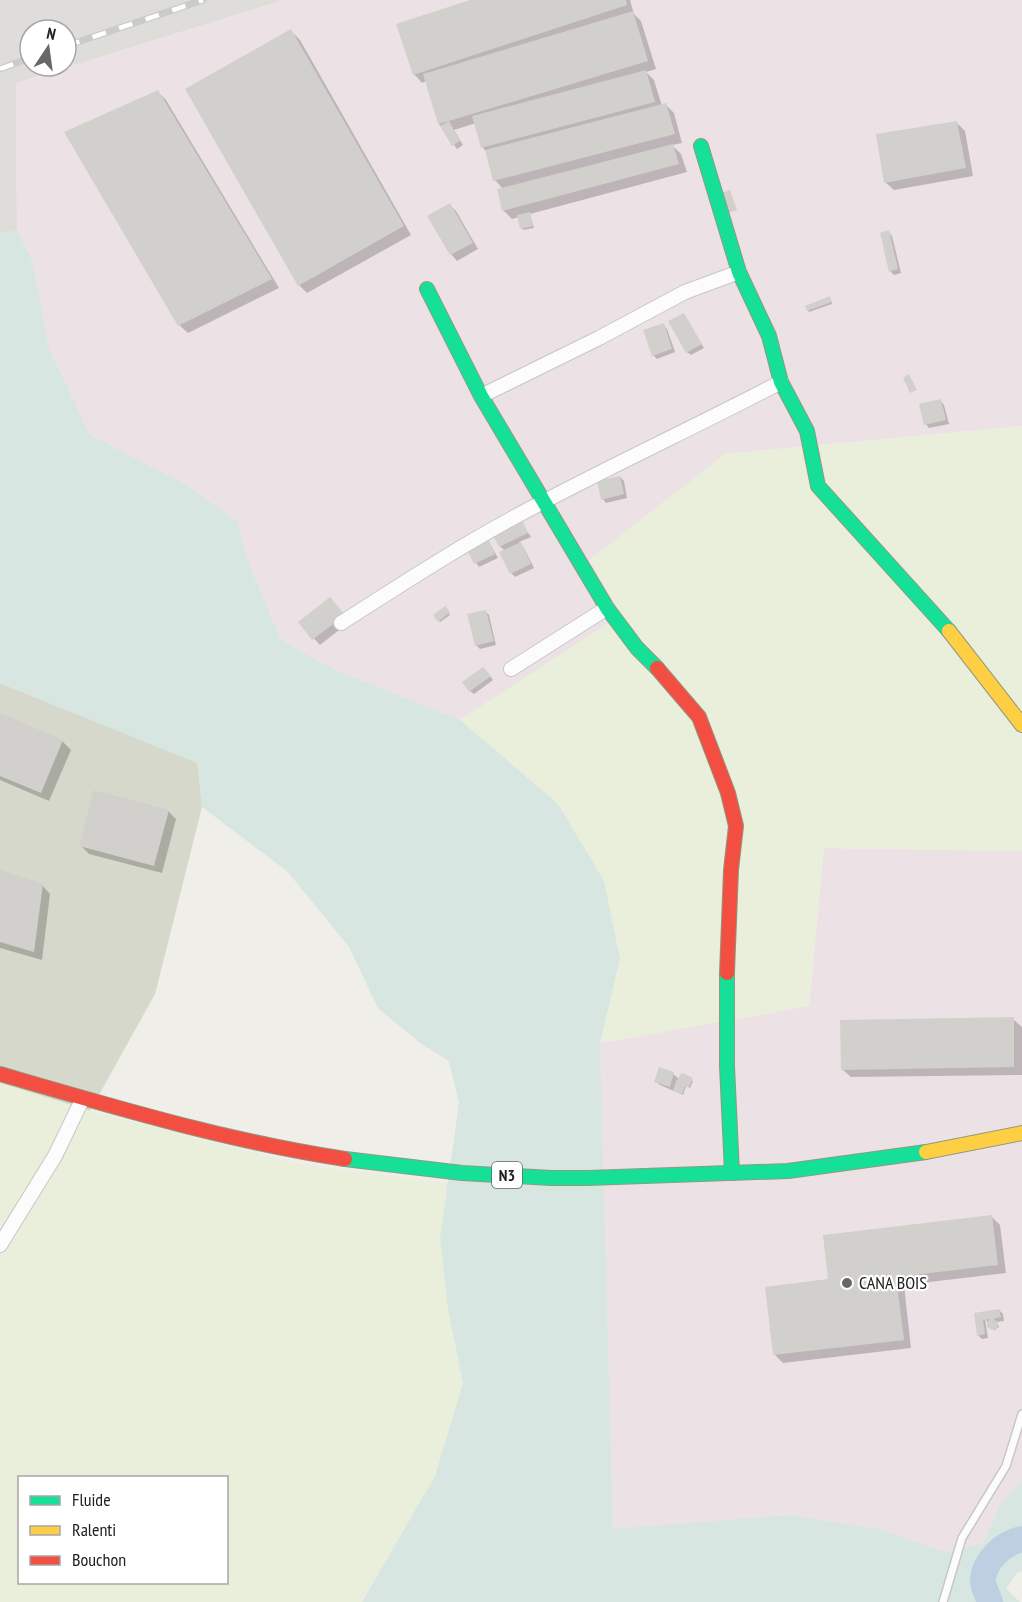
<svg xmlns="http://www.w3.org/2000/svg" width="1022" height="1602" font-family="'PT Sans Narrow',sans-serif">
<style>
.residential{fill:#deddda;fill-rule:evenodd}
.industrial{fill:#ece2e5}
.construction{fill:#d5d8cb}
.farmland{fill:#eaefdc;fill-rule:evenodd}
.wetland{fill:#d7e6e1}
.shadow{fill:#0003}
.lines{fill:none;stroke-linecap:round;stroke-linejoin:round}
.river{stroke:#bdd0e1;stroke-width:26}
.building{fill:#d1d0cc}
.lane-casing{stroke:#c7c7c5;stroke-width:10}
.street-casing{stroke:#c7c7c5;stroke-width:16}
.fast-casing{stroke:#919980;stroke-width:16}
.slow-casing{stroke:#919980;stroke-width:16}
.jam-casing{stroke:#919980;stroke-width:16}
.lane{stroke:#fdfcfc;stroke-width:7}
.street{stroke:#fdfcfc;stroke-width:14}
.fast{stroke:#16e098;stroke-width:14}
.slow{stroke:#ffcf43;stroke-width:14}
.jam{stroke:#f24e42;stroke-width:14}
.rail-casing{stroke:#cbcbca;stroke-width:7}
.rail{stroke:#fff;stroke-width:4.5;stroke-dasharray:14;stroke-linecap:butt}
.poi-dot{fill:#686866;stroke:#fff;stroke-width:2}
.labels{text-anchor:middle;stroke-width:4.5;stroke-linejoin:round;paint-order:stroke}
.shield{fill:#fff;stroke:#636363;stroke-width:1.5}
.shield-label{font-size:16px;font-weight:bold;fill:#202020}
.poi-label{font-size:18px;fill:#202020;stroke:#fff;text-anchor:start}
</style>
<rect width="100%" height="100%" fill="#efeee9"/>
<path class="residential" d="M0,0H284L16,83L17,231L0,233ZM30,30H66V66H30Z"/>
<g class="industrial">
<path d="M284,0H1022V426L725,454L622,615L460,720L333,669L281,640L247,559L237,521L182,482L90,435L49,348L32,260L17,231L16,83Z"/>
<path d="M824,848L1022,851V1482L1000,1505L983,1543L946,1552L880,1529L790,1515L613,1530L600,1043L809,1006Z"/>
</g>
<path class="construction" d="M0,683L198,763L202,807L155,994L90,1111L0,1083Z"/>
<g class="farmland">
<path d="M1022,426V851L824,848L809,1006L600,1043L620,959L517,769L460,720L621,615L589,560L725,454Z"/>
<path d="M0,1083L90,1111L298,1164L448,1183L440,1238L448,1309L463,1383L435,1476L362,1602H0ZM20,1478H226V1582H20Z"/>
</g>
<path class="wetland" d="M17,231L32,260L49,348L90,435L182,482L237,521L247,559L281,640L333,669L460,720L558,804L604,881L620,959L600,1043L613,1529L790,1515L880,1529L946,1552L983,1543L1000,1505L1022,1482V1571L1018,1572L1006,1589L1020,1602H362L435,1476L463,1383L448,1309L440,1238L459,1103L449,1061L420,1043L378,1008L349,947L287,871L202,807L197,763L0,683V233Z"/>
<g class="shadow">
<path d="M474,0H630L634,14L641,21L656,69L646,72L654,80L662,106L666,105L674,113L682,143L672,145L681,154L687,172L530,214L534,228L523,230L519,217L512,219L503,210V189L495,180L488,153L483,148L476,123L454,130L463,145L457,149L439,124L426,81L422,83L414,74Z"/>
<path d="M291,31L300,40L411,235L307,293L299,285Z"/>
<path d="M158,92L166,100L279,288L188,333L179,325Z"/>
<path d="M957,123L965,131L973,176L894,190L885,182Z"/>
<path d="M450,205L456,211L478,249L457,261L451,254L429,216Z"/>
<path d="M889,232L892,236L901,273L894,275L890,271Z"/>
<path d="M831,300L832,304L809,312L808,310Z"/>
<path d="M683,314L704,348L691,355L687,352Z"/>
<path d="M663,325L667,329L675,352L657,359L653,355Z"/>
<path d="M941,401L944,405L949,424L929,428L926,424Z"/>
<path d="M620,477L624,481L627,498L606,503L603,499Z"/>
<path d="M521,522L531,537L519,542L524,548L534,568L515,577L511,573L505,551L500,546Z"/>
<path d="M488,540L498,558L479,567L476,563Z"/>
<path d="M445,608L450,615L440,622L435,616Z"/>
<path d="M485,611L489,615L496,645L480,649L476,645Z"/>
<path d="M349,622L320,645L300,623Z"/>
<path d="M487,672L493,680L474,694L470,691Z"/>
<path d="M0,715L62,741L71,750L49,801L0,780Z"/>
<path d="M168,811L176,819L162,873L89,854L81,846Z"/>
<path d="M0,872L42,885L50,894L42,960L0,948Z"/>
<path d="M1013,1019L1022,1027V1075L851,1077L842,1069Z"/>
<path d="M673,1074L679,1079L693,1081L690,1088L686,1086L683,1095L660,1085L656,1082Z"/>
<path d="M992,1217L1000,1225L1006,1273L904,1285L911,1348L783,1363L775,1355L830,1281Z"/>
<path d="M999,1310L1003,1314L1004,1321L996,1322L999,1327L994,1330L985,1319L988,1338L982,1339L978,1335L975,1314Z"/>
</g>
<g class="lines">
<path class="river" d="M990,1602C988,1595 982,1586 983,1579C985,1559 1004,1543 1022,1539"/>
</g>
<g class="building">
<path d="M470,0H626L627,5L413,75L396,24Z"/>
<path d="M633,11L648,61L449,121L460,141L452,146L440,126L449,121L438,124L423,74Z"/>
<path d="M291,29L404,226L298,286L185,89Z"/>
<path d="M646,70L655,102L481,148L472,116Z"/>
<path d="M158,90L272,279L178,326L64,132Z"/>
<path d="M666,103L675,134L493,181L485,150Z"/>
<path d="M957,121L966,168L884,183L876,134Z"/>
<path d="M673,144L679,164L502,211L497,189Z"/>
<path d="M730,190L737,210L728,213L721,193Z"/>
<path d="M450,203L473,243L450,255L427,216Z"/>
<path d="M530,212L533,226L520,229L517,215Z"/>
<path d="M889,230L898,269L889,272L880,233Z"/>
<path d="M830,296L832,302L807,311L805,306Z"/>
<path d="M684,313L702,344L686,353L668,321Z"/>
<path d="M664,323L672,349L652,356L643,330Z"/>
<path d="M909,374L917,390L910,393L903,378Z"/>
<path d="M941,399L946,420L924,425L919,404Z"/>
<path d="M620,476L624,494L601,500L597,481Z"/>
<path d="M522,520L528,533L499,547L493,535Z"/>
<path d="M488,539L495,554L474,564L467,549Z"/>
<path d="M521,542L531,564L510,574L499,552Z"/>
<path d="M330,597L345,615L312,640L298,622Z"/>
<path d="M445,606L450,612L438,622L433,615Z"/>
<path d="M486,610L494,641L475,646L467,614Z"/>
<path d="M483,667L491,676L469,692L462,682Z"/>
<path d="M0,713L63,740L41,793L0,776Z"/>
<path d="M94,790L169,810L154,866L79,846Z"/>
<path d="M0,870L43,884L34,952L0,942Z"/>
<path d="M1014,1017V1067L841,1070L840,1020Z"/>
<path d="M659,1067L674,1072L670,1087L654,1082Z"/>
<path d="M682,1073L693,1078L689,1087L685,1086L682,1094L673,1091L676,1081Z"/>
<path d="M992,1215L998,1265L896,1277L904,1340L773,1355L765,1287L828,1279L823,1235Z"/>
<path d="M999,1309L1001,1317L993,1319L998,1322L997,1328L992,1330L987,1327V1322L990,1319L983,1320L985,1334L977,1336L974,1313Z"/>
</g>
<g class="lines">
<defs>
<path id="lane" d="M943,1602L962,1538L1006,1466L1022,1414"/>
<g id="street">
<path d="M481,396L599,338L685,292L739,272"/>
<path d="M341,623C408,580 474,537 545,501C623,460 703,423 781,382"/>
<path d="M511,669L607,608"/>
<path d="M0,1245L55,1156L83,1098"/>
</g>
<g id="fast">
<path d="M701,146L739,272L769,336L781,382L807,431L818,486L949,631"/>
<path d="M427,289L481,396L607,608L637,648L657,668"/>
<path d="M727,973V1066L732,1173"/>
<path d="M345,1159L462,1173L551,1178H588L788,1171L926,1152"/>
</g>
<g id="slow">
<path d="M949,631L1022,725"/>
<path d="M926,1152L1022,1133"/>
</g>
<g id="jam">
<path d="M657,668L699,717L728,793L736,826L731,870L727,973"/>
<path d="M0,1074C114,1107 227,1141 345,1159"/>
</g>
</defs>
<use href="#lane" class="lane-casing"/>
<use href="#street" class="street-casing"/>
<use href="#fast" class="fast-casing"/>
<use href="#slow" class="slow-casing"/>
<use href="#jam" class="jam-casing"/>
<use href="#lane" class="lane"/>
<use href="#street" class="street"/>
<use href="#fast" class="fast"/>
<use href="#slow" class="slow"/>
<use href="#jam" class="jam"/>
<defs>
<g id="rail">
<path d="M66,46L203,0"/>
<path d="M0,69L30,58"/>
</g>
</defs>
<use href="#rail" class="rail-casing"/>
<use href="#rail" class="rail"/>
</g>
<circle class="poi-dot" cx="847" cy="1283" r="6"/>
<g class="labels">
<rect class="shield" x="492" y="1162" width="30" height="26" rx="4.5"/>
<g class="shield-label">
<text x="507" y="1181">N3</text>
</g>
<g class="poi-label">
<text x="859" y="1289">CANA BOIS</text>
</g>
</g>
<rect x="18" y="1476" width="210" height="108" fill="#ffffff" stroke="#a6a6a6" stroke-width="1.5"/>
<rect x="30" y="1496" width="30" height="9" fill="#16e098" stroke="#a6a6a6" stroke-width="1.5"/>
<text x="72" y="1506" font-size="18" fill="#202020">Fluide</text>
<rect x="30" y="1526" width="30" height="9" fill="#ffcf43" stroke="#a6a6a6" stroke-width="1.5"/>
<text x="72" y="1536" font-size="18" fill="#202020">Ralenti</text>
<rect x="30" y="1556" width="30" height="9" fill="#f24e42" stroke="#a6a6a6" stroke-width="1.5"/>
<text x="72" y="1566" font-size="18" fill="#202020">Bouchon</text>
<g transform="translate(48 48) rotate(13)"><circle r="28" fill="#ffffff" stroke="#a6a6a6" stroke-width="1.5"/>
<path d="M0-4.5L10 22L0 15L-10 22Z" fill="#686866"/>
<text y="-9" font-size="16" font-weight="bold" text-anchor="middle" fill="#202020">N</text>
</g>
</svg>
